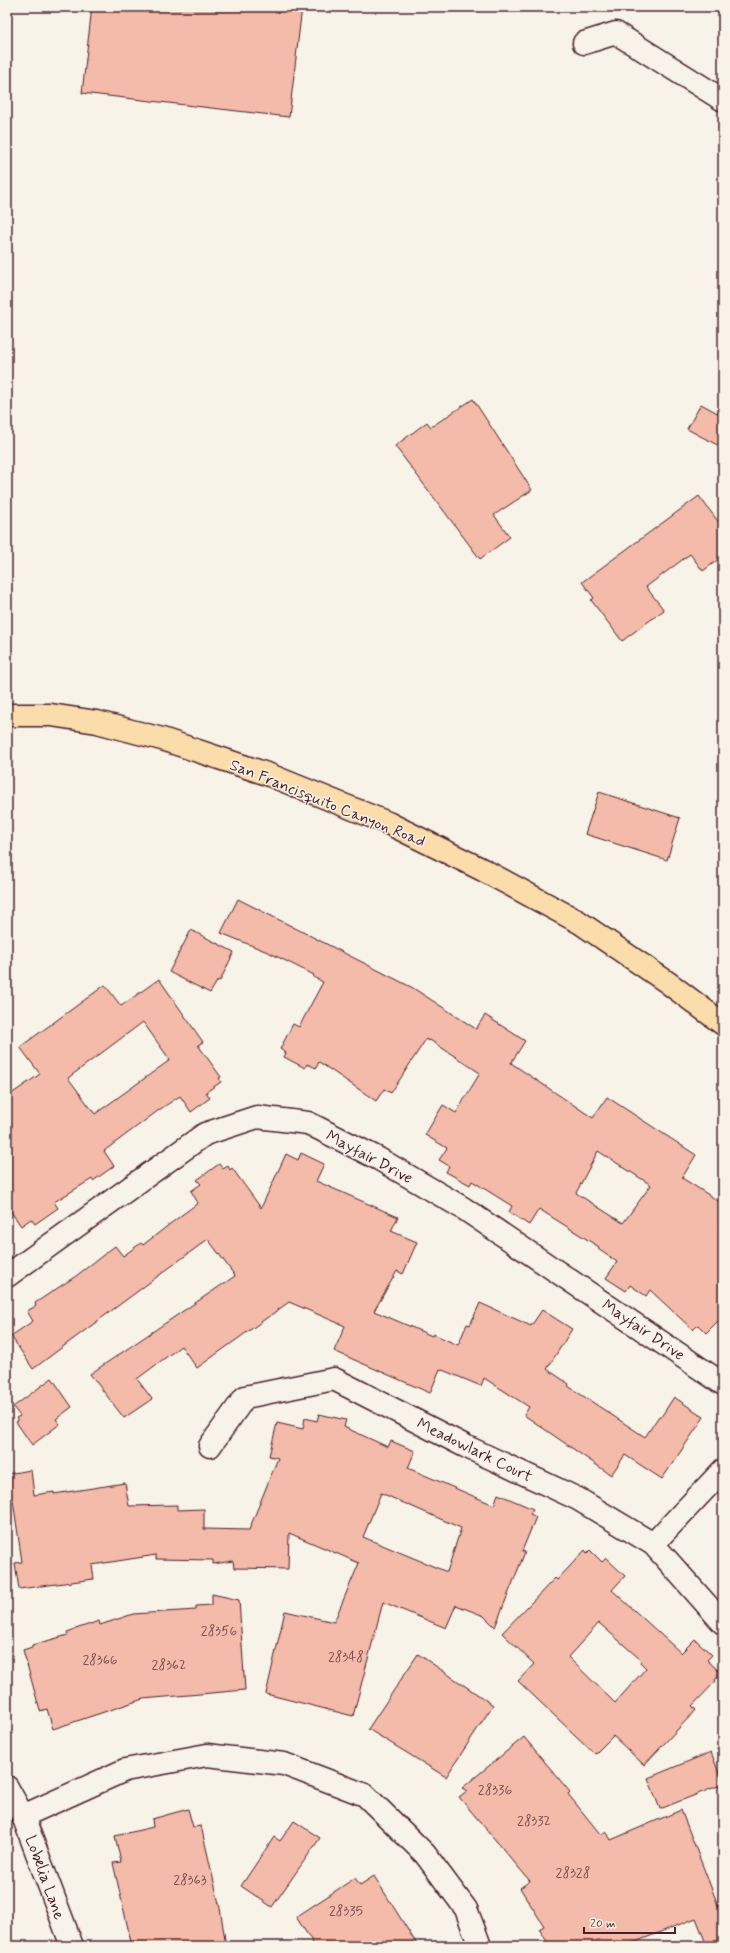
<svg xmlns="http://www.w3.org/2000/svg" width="730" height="1953" font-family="Mynerve,sans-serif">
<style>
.building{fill:#f4bbaa;stroke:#4a1f2b;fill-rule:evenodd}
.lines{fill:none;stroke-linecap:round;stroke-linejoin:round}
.minor-casing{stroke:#4a1f2b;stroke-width:25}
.major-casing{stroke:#4a1f2b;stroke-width:25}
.minor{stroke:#f7f3e8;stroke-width:22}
.major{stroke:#fbdcab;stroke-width:22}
.labels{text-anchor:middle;stroke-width:3;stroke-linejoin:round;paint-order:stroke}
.number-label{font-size:14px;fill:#74464b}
.street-label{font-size:16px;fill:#4a1f2b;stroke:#f7f3e8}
</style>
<rect width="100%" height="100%" fill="#f7f3e8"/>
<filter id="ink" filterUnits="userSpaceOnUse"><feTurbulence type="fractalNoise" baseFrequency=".025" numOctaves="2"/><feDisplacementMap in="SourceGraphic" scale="8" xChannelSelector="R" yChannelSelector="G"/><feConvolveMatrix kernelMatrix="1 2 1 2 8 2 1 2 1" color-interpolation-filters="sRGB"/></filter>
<g filter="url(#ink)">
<g class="building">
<path d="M92,7H302L289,117L82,93Z"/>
<path d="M473,399L532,490L494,515L510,537L480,559L395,446L427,422L431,427Z"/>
<path d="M701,404L723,416V448L687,429Z"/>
<path d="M699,496L723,528V556L703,571L690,554L646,587L664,610L622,641L591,600L594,598L582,582Z"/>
<path d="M599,792L680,818L667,860L585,834Z"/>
<path d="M238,899L413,988L476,1029L485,1015L525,1041L511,1063L593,1118L607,1097L696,1155L682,1178L723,1204V1316L706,1333L698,1325L693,1330L650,1290L646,1296L630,1285L626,1291L606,1278L617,1262L598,1249L599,1247L539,1209L529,1225L509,1212L512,1206L472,1181L470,1185L446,1172L449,1166L439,1160L447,1148L425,1135L443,1105L456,1113L480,1073L430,1040L429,1041L426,1039L391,1093L384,1089L376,1101L319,1062L316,1068L307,1064L305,1068L284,1057L286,1053L280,1049L293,1024L299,1027L323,982L313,977L314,975L270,953L221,933ZM598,1151L651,1185L623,1223L576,1193Z"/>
<path d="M191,930L234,952L220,981L218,980L210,993L169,972Z"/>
<path d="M159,979L203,1042L198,1045L221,1077L219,1078L221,1082L206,1092L210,1098L191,1112L180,1096L159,1110L104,1151L114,1166L93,1181L92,1179L54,1202L58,1208L35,1224L31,1219L21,1226L7,1206V1097L40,1074L20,1047L105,985L121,1006ZM143,1022L170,1060L95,1114L68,1078Z"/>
<path d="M301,1153L324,1164L316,1181L398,1217L391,1231L417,1242L403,1274L397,1271L374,1311L432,1336L433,1334L458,1345L467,1324L470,1325L480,1303L531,1326L542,1310L572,1329L547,1369L569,1384L568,1386L645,1437L659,1416L661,1417L674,1397L704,1417L662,1479L625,1455L611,1475L524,1415L529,1407L484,1378L481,1386L440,1369L430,1393L334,1351L345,1326L289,1302L197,1368L181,1346L137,1379L152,1399L124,1418L90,1374L235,1276L208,1239L33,1369L11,1336L33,1321L27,1311L36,1306L35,1303L76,1276L115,1246L123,1256L141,1243L143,1245L179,1217L198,1203L191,1191L201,1184L197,1180L219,1164L223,1169L228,1166L230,1170L232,1168L261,1208L286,1154L298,1160Z"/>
<path d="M52,1378L72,1407L56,1419L60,1424L32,1445L16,1422L18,1421L16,1418L20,1416L13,1407Z"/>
<path d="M319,1414L346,1420L344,1427L388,1447L391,1441L415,1451L408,1468L494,1505L498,1494L533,1509L530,1514L536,1517L522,1551L525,1552L495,1627L484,1616L456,1605L446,1628L383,1602L353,1716L266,1694L285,1611L334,1622L359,1563L289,1533L288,1569L234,1568L233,1561L213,1564V1560L156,1559V1555L92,1565L94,1579L19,1589L15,1563L22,1562L13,1500L7,1501V1474L31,1470L34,1495L54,1492V1494L125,1483L129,1506L177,1505V1510L204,1509V1529L249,1530L278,1458L269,1456L277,1423L303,1429L305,1418L317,1421ZM381,1493L461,1528L447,1572L363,1537Z"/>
<path d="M585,1550L587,1553L590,1550L602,1562L606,1558L625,1576L612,1590L681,1653L695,1639L712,1655L707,1660L721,1673L715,1680L716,1681L692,1706L696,1710L644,1765L613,1736L595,1754L518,1681L534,1664L502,1633L555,1578L557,1580ZM599,1623L641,1660L640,1662L646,1668L615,1703L568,1657Z"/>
<path d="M212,1594L239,1600L245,1690L143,1699L53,1729L47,1709L40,1711L23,1650L32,1647V1645L68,1635L67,1632L99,1621L100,1625L133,1614L196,1610V1606L212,1605Z"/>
<path d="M418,1654L493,1705L446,1777L368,1729Z"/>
<path d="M524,1737L570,1792L568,1794L601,1835L606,1831L611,1840L681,1810L723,1918V1946H707L696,1918L625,1946H550L539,1929L544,1926L520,1888L530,1881L459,1797L467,1791L462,1788Z"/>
<path d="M711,1752L723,1784L660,1809L648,1778Z"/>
<path d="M188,1809L193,1827L201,1826L220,1908L226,1946H132L113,1863L121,1862L115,1836L153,1827L152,1819Z"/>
<path d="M294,1821L320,1838L272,1907L241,1886L274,1837L280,1841Z"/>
<path d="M374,1876L418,1946H315L296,1917L355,1878L360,1885Z"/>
</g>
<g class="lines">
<defs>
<g id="minor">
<path d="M584,43L616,33L723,100"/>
<path d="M7,1276L205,1134L257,1117L308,1123L379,1159L463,1208L723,1384"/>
<path d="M210,1446L245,1397L334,1379L465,1446L578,1499L653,1544L723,1623"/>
<path d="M653,1544L723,1470"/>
<path d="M7,1787L23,1816L72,1946"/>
<path d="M23,1816L125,1770L207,1755L284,1764L365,1795L425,1854L466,1909L480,1946"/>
</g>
<path id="major" d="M7,715H51L97,722L162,739L267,774L388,823L483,870L579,922L667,982L723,1024"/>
</defs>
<use href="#minor" class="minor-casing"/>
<use href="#major" class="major-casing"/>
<use href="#minor" class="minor"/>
<use href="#major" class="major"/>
</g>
</g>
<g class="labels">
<g class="number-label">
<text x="219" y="1635">28356</text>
<text x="346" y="1661">28348</text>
<text x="100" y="1664">28366</text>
<text x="169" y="1669">28362</text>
<text x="495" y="1794">28336</text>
<text x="534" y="1825">28332</text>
<text x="573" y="1877">28328</text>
<text x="190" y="1884">28363</text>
<text x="346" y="1915">28335</text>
</g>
<g class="street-label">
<text transform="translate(328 802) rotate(22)" y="6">San Francisquito Canyon Road</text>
<text transform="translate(370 1156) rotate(28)" y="6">Mayfair Drive</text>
<text transform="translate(644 1329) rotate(34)" y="6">Mayfair Drive</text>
<text transform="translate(475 1449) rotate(26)" y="6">Meadowlark Court</text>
<text transform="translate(46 1877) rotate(70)" y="6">Lobelia Lane</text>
</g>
</g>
<rect width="730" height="1953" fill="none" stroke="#f7f3e8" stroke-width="24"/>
<rect x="12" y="12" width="706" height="1929" fill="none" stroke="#4a1f2b" stroke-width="1.5" filter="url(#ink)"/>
<path d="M584 1927v6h91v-6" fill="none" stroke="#4a1f2b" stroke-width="2"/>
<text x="590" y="1927" font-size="12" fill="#4a1f2b" stroke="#f7f3e8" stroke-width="3" paint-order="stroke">20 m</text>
</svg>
